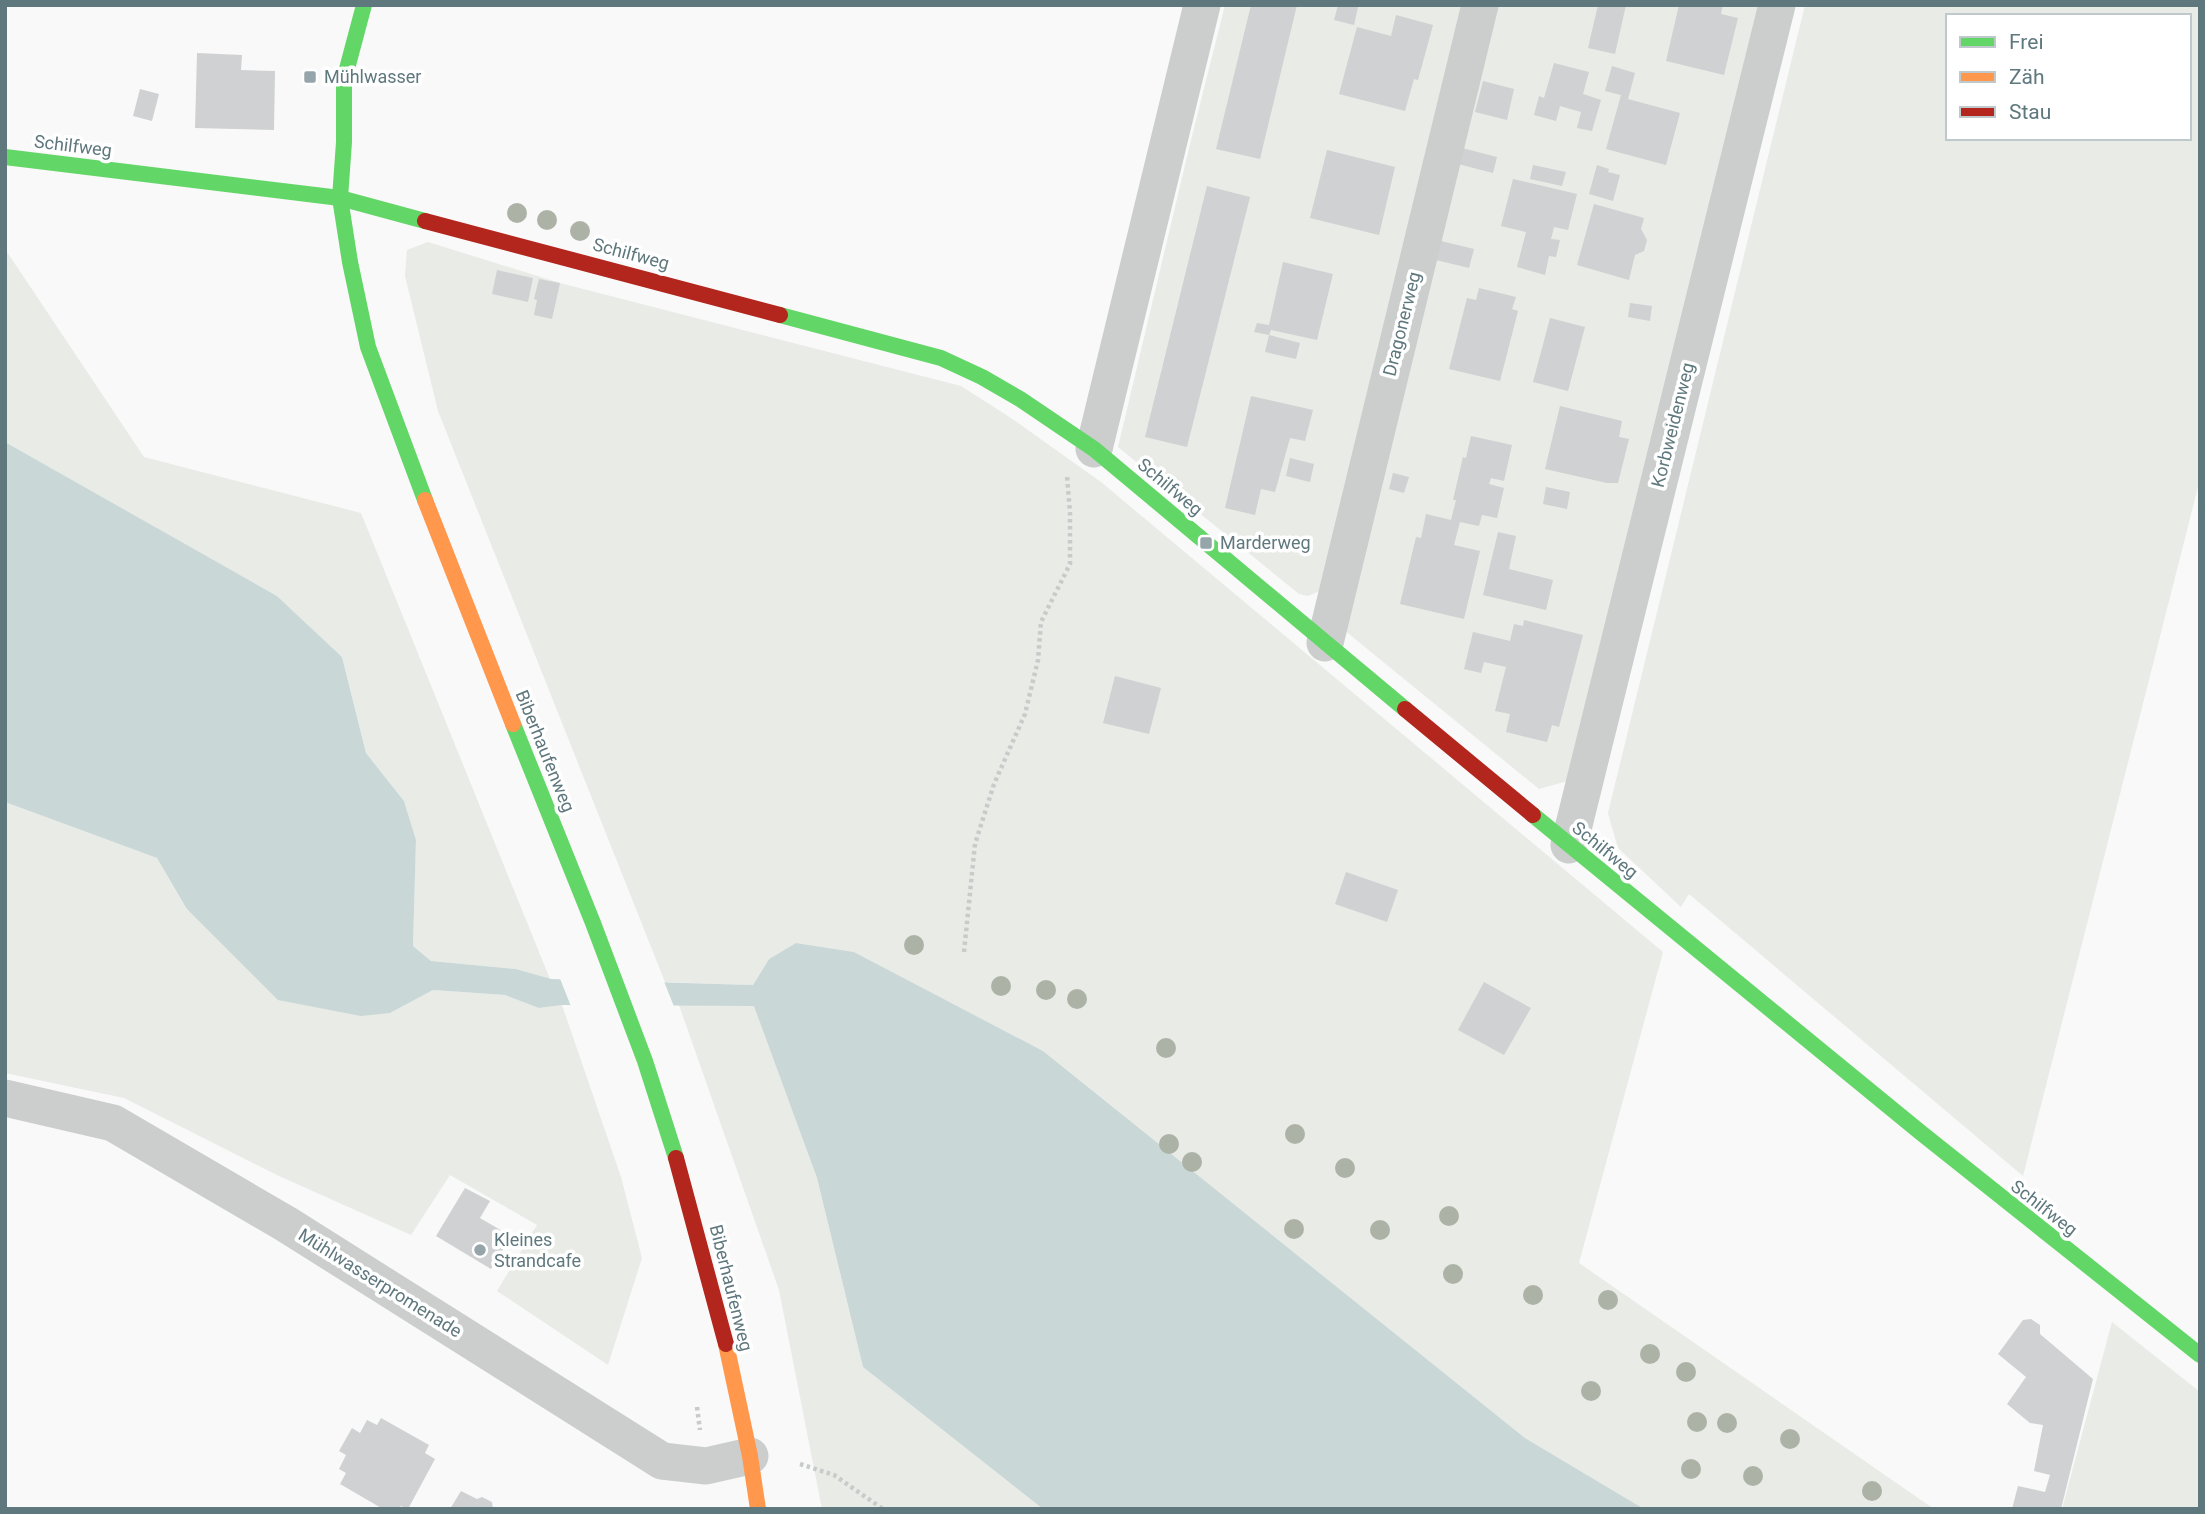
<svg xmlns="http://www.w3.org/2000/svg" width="2205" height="1514" font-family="Roboto,sans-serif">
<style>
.green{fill:#e8ebe6;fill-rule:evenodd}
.water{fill:#cad7d7}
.pier{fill:#f9f9f9}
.building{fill:#cfd1d2}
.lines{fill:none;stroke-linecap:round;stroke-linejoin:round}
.path{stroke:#c9cbcb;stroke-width:4.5;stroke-dasharray:3.5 3.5;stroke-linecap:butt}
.street{stroke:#cccece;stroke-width:37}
.fast{stroke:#63d668;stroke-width:16}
.slow{stroke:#ff974d;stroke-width:16}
.jam{stroke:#b3261e;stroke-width:16}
.tree{fill:#acb3a6}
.poi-dot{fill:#95a5a9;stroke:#fff;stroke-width:2.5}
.labels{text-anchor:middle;stroke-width:7;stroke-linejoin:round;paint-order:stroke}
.poi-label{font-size:18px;fill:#5f787e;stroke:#fff;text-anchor:start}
.street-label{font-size:18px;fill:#5f787e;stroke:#fff}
</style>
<rect width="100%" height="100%" fill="#f9f9f9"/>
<g class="green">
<path d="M1225,5H1464L1320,591L1308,596L1299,594L1118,447L1191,140Z"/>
<path d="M1498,5H1761L1571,780L1539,789L1344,630Z"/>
<path d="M1805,5H2200V479L2023,1176L1689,894L1681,907L1618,848L1608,813ZM1948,16H2189V138H1948Z"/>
<path d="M428,242L560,283L961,386L1014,420L1101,482L1663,952L1579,1263L1934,1509H1644L1525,1438L1043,1051L854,952L796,943L769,959L753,985L665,982L438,411L405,276L407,250Z"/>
<path d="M5,249L144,457L361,513L550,979L516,969L431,961L413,946L416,840L404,801L366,753L342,657L277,596L5,442Z"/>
<path d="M5,802L157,858L186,909L390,1013L433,990L505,995L539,1008L562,1005L621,1177L642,1258L608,1365L497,1291L537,1225L450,1175L411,1235L279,1176L124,1098L5,1073Z"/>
<path d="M679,1005L755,1006L817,1178L863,1367L1043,1509H822L779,1290Z"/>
<path d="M2112,1322L2200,1392V1509H2062Z"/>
</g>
<path class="water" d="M5,442L277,596L342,657L366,753L404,801L416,840L413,946L431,961L516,969L551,979L753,985L769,959L796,943L854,952L1043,1051L1525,1438L1644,1509H1043L863,1367L817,1178L754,1006L562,1005L539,1008L505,995L433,990L390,1013L361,1016L278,1000L186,908L157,858L5,802Z"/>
<path class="pier" d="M559,976L663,979L675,1009H572Z"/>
<g class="building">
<path d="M1251,5H1297L1260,159L1216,149Z"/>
<path d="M1338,5L1358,7L1354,25L1334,20Z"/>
<path d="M1598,5H1626L1615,54L1588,48Z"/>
<path d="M1679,5L1693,7V5H1723L1721,14L1738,18L1724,75L1666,61Z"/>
<path d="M1396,15L1433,25L1418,80L1414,79L1405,111L1339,94L1357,27L1391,36Z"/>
<path d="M197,53L242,55L241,70L275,71L274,130L195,128Z"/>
<path d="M1554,63L1589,72L1583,94L1601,100L1592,131L1577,128L1581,112L1560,106L1556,121L1534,115L1539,96L1544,98Z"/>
<path d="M1612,66L1635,73L1628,99L1680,113L1666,165L1606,149L1621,95L1605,91Z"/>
<path d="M1483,81L1514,89L1507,120L1475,112Z"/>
<path d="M140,89L159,94L152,121L133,116Z"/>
<path d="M1462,148L1497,157L1493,173L1458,164Z"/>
<path d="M1327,150L1395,167L1379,235L1310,218Z"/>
<path d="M1533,165L1566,172L1562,186L1530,179Z"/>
<path d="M1597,165L1609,169L1608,172L1620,175L1613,201L1589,194Z"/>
<path d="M1513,179L1577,194L1568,230L1554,227L1551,239L1560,240L1556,257L1549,256L1545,275L1517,267L1526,232L1501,226Z"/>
<path d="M1207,186L1250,197L1187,447L1145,437Z"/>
<path d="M1594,204L1644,218L1641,229L1647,240L1644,251L1635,255L1629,280L1577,265Z"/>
<path d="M1441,241L1474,249L1469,268L1436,260Z"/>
<path d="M1283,262L1333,274L1317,340L1271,330L1269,335L1300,343L1296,359L1265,352L1269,335L1254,332L1257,323L1269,325Z"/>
<path d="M497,270L533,278L528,302L492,294Z"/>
<path d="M539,279L560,283L552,319L534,315L537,300L534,299Z"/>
<path d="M1479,288L1516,297L1512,309L1518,311L1500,381L1449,369L1467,298L1476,300Z"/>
<path d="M1630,303L1652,306L1650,321L1628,317Z"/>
<path d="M1550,318L1585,327L1568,391L1533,382Z"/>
<path d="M1251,396L1313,410L1305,441L1290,438L1275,492L1261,489L1255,515L1225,508Z"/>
<path d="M1560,406L1622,421L1619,437L1629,439L1618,483H1607L1545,469Z"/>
<path d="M1471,436L1512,445L1504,481L1491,478L1489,484L1504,488L1497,518L1482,515L1479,526L1460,522L1454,545L1480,551L1464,619L1400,604L1416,537L1421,538L1426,514L1451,520L1456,500H1453L1463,457L1466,458Z"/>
<path d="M1290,458L1314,464L1310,482L1286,476Z"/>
<path d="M1393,473L1409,477L1404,493L1389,489Z"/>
<path d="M1546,487L1570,492L1567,509L1543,504Z"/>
<path d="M1498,532L1516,536L1509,569L1553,580L1546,610L1483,595Z"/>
<path d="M1524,620L1583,635L1559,727L1552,725L1547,742L1506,732L1510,714L1495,711L1506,667L1484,662L1481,673L1464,669L1473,632L1510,641L1514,624L1523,626Z"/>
<path d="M1115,676L1161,688L1149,734L1103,723Z"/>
<path d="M1346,872L1398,890L1387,922L1335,904Z"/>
<path d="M1484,982L1531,1008L1504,1055L1458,1030Z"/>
<path d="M465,1188L490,1201L480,1218L511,1236L491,1269L436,1236Z"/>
<path d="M2031,1319L2040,1325V1334L2093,1379L2061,1509H2012L2018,1486L2045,1492L2050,1475L2034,1471L2043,1425L2030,1423L2007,1404L2026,1377L1998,1354L2023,1320Z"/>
<path d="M381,1418L429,1445L425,1453L435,1459L408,1509L401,1506L399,1509H383L340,1484L346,1473L339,1469L346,1455L339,1451L352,1428L360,1433L367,1420L377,1425Z"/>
<path d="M461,1491L477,1499L482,1497L492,1502L493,1509H450Z"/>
</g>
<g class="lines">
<g class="path">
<path d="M964,952L975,844L994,784L1025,714L1038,660L1041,622L1070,564V513L1067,476"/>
<path d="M697,1407L700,1430"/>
<path d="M800,1464L834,1475L883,1509"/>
</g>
<g class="street">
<path d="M1094,449L1202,5"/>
<path d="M1325,643L1480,5"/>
<path d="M1569,845L1777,5"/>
<path d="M5,1098L113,1123L286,1224L662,1461L706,1466L750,1456"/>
</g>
<g class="fast">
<path d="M364,5L344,80V142L340,198L350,262L368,347L425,500"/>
<path d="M5,157L340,198L425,221"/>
<path d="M780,315L941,358L982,377L1020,399L1094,449L1405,709"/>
<path d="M513,724L593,923L645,1061L676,1158"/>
<path d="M1533,815L1920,1132L2200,1355"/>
</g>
<g class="slow">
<path d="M425,500L513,724"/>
<path d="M726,1344L750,1456L758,1509"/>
</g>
<g class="jam">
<path d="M425,221L780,315"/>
<path d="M1405,709L1533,815"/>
<path d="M676,1158L726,1344"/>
</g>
</g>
<g class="tree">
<circle cx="517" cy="213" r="10"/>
<circle cx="547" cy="220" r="10"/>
<circle cx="580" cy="231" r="10"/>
<circle cx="914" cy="945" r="10"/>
<circle cx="1001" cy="986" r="10"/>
<circle cx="1046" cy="990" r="10"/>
<circle cx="1077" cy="999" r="10"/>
<circle cx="1166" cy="1048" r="10"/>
<circle cx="1295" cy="1134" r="10"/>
<circle cx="1169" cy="1144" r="10"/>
<circle cx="1192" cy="1162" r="10"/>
<circle cx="1345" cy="1168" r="10"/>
<circle cx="1449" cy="1216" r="10"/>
<circle cx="1294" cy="1229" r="10"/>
<circle cx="1380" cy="1230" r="10"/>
<circle cx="1453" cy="1274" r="10"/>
<circle cx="1533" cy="1295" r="10"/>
<circle cx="1608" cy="1300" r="10"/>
<circle cx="1650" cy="1354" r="10"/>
<circle cx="1686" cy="1372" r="10"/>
<circle cx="1591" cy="1391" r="10"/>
<circle cx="1697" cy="1422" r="10"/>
<circle cx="1727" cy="1423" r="10"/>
<circle cx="1790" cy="1439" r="10"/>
<circle cx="1691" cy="1469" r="10"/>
<circle cx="1753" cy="1476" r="10"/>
<circle cx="1872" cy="1491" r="10"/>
</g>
<g class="poi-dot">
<rect x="303" y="70" width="14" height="14" rx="3.5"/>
<rect x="1199" y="536" width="14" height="14" rx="3.5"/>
<circle cx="480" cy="1250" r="7"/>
</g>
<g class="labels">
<g class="poi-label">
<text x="324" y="83">Mühlwasser</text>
<text x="1220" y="549">Marderweg</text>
<text x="494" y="1246">Kleines<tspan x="494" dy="21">Strandcafe</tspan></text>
</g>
<g class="street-label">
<text transform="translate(73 146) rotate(7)" y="6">Schilfweg</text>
<text transform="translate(631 254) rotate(15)" y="6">Schilfweg</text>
<text transform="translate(1402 324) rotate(-76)" y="6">Dragonerweg</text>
<text transform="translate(1673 425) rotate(-76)" y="6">Korbweidenweg</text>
<text transform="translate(1170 487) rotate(40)" y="6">Schilfweg</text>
<text transform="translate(545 751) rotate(68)" y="6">Biberhaufenweg</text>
<text transform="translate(1605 850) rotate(39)" y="6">Schilfweg</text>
<text transform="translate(2044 1208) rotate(38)" y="6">Schilfweg</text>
<text transform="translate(380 1283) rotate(32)" y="6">Mühlwasserpromenade</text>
<text transform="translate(731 1288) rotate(76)" y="6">Biberhaufenweg</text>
</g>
</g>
<rect width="2205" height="1514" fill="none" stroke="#5f787e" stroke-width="14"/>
<rect x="1946" y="14" width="245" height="126" fill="#ffffff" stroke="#bfc9cb" stroke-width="2"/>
<rect x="1960" y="37" width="35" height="10" fill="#63d668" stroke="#bfc9cb" stroke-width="2"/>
<text x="2009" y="49" font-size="21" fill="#5f787e">Frei</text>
<rect x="1960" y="72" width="35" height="10" fill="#ff974d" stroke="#bfc9cb" stroke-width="2"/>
<text x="2009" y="84" font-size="21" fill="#5f787e">Zäh</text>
<rect x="1960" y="107" width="35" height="10" fill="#b3261e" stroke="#bfc9cb" stroke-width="2"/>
<text x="2009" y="119" font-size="21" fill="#5f787e">Stau</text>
</svg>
